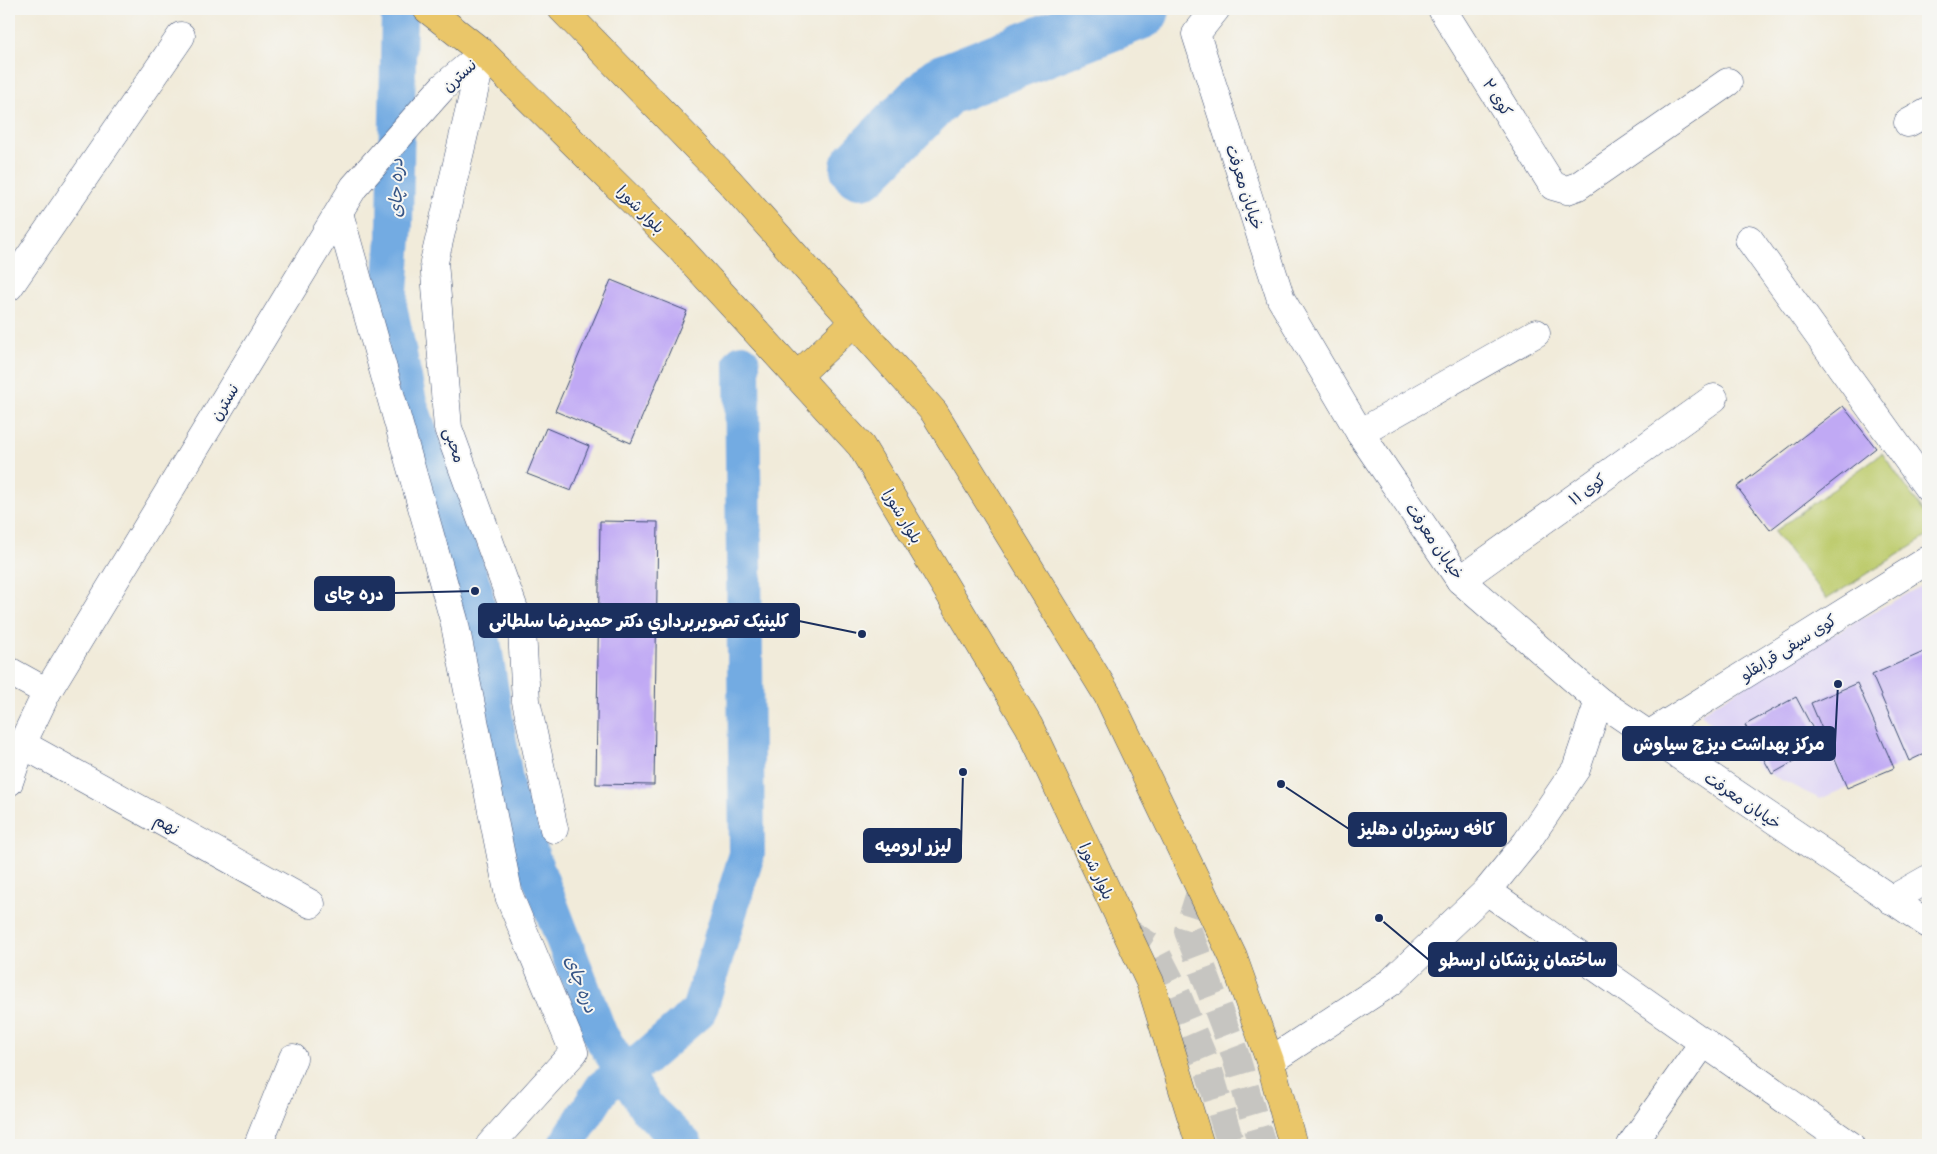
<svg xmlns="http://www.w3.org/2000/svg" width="1937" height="1154" font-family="'Patrick Hand','Playpen Sans Arabic',sans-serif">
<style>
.built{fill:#dfd5f5}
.green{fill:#becc6e;stroke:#6c7e66}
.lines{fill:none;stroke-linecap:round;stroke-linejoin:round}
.canal{stroke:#73abe2;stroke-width:36}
.river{stroke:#73abe2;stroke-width:62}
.building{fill:#c0a9f4}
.major-tunnel{stroke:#c6c5c1;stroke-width:28;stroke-dasharray:28 14;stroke-linecap:butt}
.minor-casing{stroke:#3b4b71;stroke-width:29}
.major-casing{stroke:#3b4b71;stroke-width:29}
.minor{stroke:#fff;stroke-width:28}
.major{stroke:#eac669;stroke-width:28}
.labels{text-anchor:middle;stroke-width:4;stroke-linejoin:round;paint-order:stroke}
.street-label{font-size:16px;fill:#1b2f5e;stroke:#f6f6f2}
.water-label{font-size:18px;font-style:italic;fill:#355486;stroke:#f6f6f2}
.leader{fill:none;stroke:#1b2f5e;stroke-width:2}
.callout-dot{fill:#1b2f5e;stroke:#f6f6f2;stroke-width:2}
.callout{fill:#1b2f5e;stroke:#1b2f5e;stroke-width:2}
.callout-label{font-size:18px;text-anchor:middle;font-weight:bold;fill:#fff}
</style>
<rect width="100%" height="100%" fill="#f6f6f2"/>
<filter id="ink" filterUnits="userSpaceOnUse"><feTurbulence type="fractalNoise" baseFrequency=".02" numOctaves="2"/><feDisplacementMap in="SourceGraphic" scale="10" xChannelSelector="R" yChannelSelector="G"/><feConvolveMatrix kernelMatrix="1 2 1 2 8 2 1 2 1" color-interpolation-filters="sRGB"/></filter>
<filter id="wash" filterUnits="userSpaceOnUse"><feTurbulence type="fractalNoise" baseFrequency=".0096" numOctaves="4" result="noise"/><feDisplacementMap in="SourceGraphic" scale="20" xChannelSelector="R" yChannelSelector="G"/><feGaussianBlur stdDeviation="1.12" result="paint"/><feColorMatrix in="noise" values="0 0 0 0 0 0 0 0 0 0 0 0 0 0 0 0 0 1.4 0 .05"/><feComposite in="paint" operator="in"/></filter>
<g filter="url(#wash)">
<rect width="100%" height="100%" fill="#f1ebda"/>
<path class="built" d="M1928,582V752L1820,799L1765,772L1700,713L1796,655Z"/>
<path class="green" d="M1882,453L1928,518V536L1827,599L1774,532Z"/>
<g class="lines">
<g class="canal">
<path d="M399,9L395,224L389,306L409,402L475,591L507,792L600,1035L647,1108L685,1145"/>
<path d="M566,1145L603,1087L644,1059L699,1011L747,854L742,362"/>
</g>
<path class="river" d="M861,168L942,86L1139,9"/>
</g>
<g id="blocks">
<g class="building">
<path d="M611,280L687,311L631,443L555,411Z"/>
<path d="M1843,406L1876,448L1770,530L1737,487Z"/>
<path d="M546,428L589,446L571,491L527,474Z"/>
<path d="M600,521L658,522L654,785L596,784Z"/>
<path d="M1928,650V752L1909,761L1872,675Z"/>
<path d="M1857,683L1894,768L1847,788L1811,703Z"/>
<path d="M1796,697L1822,746L1772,774L1745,725Z"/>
</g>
</g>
</g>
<g filter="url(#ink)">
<use href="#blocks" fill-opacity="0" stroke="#3b4b71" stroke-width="1"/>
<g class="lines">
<g class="major-tunnel">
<path d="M1201,890L1188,931L1235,1054L1262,1145"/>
<path d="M1126,931L1154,949L1175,990L1209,1071L1231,1145"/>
</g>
<defs>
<g id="minor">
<path d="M1216,9L1196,34L1281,299L1360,433L1460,580L1599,701L1928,924"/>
<path d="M1442,9L1553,186L1567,190L1578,186L1728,82"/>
<path d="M483,53L434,262L448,428L522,631L526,701L554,829"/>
<path d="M1908,123L1928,112"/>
<path d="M339,213L454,620L509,896L574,1052L490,1145"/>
<path d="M1749,239L1928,488"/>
<path d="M9,287L181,36"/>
<path d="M1360,433L1536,333"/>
<path d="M1460,580L1714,398"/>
<path d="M9,671L47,692"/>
<path d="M1648,735L1928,560"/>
<path d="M22,744L311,904"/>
<path d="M9,782L22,744L47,692L354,187L443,87L483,53"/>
<path d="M1487,891L1850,1145"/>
<path d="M1891,900L1928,879"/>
<path d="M1270,1061L1391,982L1487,891L1526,843L1576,769L1599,701"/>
<path d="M258,1145L293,1058"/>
<path d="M1631,1145L1704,1042"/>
</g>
<g id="major">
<path d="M427,9L483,53L678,246L861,446L1029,726L1150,982L1200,1145"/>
<path d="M562,9L729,181L934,412L1108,696L1233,957L1270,1061L1293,1145"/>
<path d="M797,376L854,322"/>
</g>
</defs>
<use href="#minor" class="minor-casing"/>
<use href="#major" class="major-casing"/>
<use href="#minor" class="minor"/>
<use href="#major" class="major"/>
</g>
</g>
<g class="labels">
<g class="street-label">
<text transform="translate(459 75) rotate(-42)" y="6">نسترن</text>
<text transform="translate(1498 97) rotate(58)" y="6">کوی ۲</text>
<text transform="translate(1245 187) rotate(72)" y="6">خیابان معرفت</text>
<text transform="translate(641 209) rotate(45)" y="6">بلوار شورا</text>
<text transform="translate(224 402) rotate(-59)" y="6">نسترن</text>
<text transform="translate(455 445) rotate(72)" y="6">محبی</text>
<text transform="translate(1587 489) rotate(-36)" y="6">کوی ۱۱</text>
<text transform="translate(903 516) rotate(59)" y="6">بلوار شورا</text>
<text transform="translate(1435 541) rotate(55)" y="6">خیابان معرفت</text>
<text transform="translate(1788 647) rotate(-32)" y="6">کوی سیفی قرابقلو</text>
<text transform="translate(1743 800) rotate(34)" y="6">خیابان معرفت</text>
<text transform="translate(167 824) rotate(29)" y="6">نهم</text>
<text transform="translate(1097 871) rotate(65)" y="6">بلوار شورا</text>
</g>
<g class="water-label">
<text transform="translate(396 188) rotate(-89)" y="6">دره چای</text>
<text transform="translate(581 984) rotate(69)" y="6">دره چای</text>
</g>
</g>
<path class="leader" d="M475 591L394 593M862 634L799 621M1838 684L1835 743M1281 784L1349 829M963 772L961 846M1379 918L1429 960"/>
<g class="callout-dot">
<circle cx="475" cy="591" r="5"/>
<circle cx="862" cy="634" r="5"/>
<circle cx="1838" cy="684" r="5"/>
<circle cx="1281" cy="784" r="5"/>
<circle cx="963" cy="772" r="5"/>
<circle cx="1379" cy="918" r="5"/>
</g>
<g class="callout">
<rect x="315" y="577" width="79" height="33" rx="5"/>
<rect x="479" y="604" width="320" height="33" rx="5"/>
<rect x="1623" y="727" width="212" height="33" rx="5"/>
<rect x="1349" y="813" width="157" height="33" rx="5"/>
<rect x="864" y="829" width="97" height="33" rx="5"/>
<rect x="1429" y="943" width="187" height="33" rx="5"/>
</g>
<g class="callout-label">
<text x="354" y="600">دره چای</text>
<text x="639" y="627">کلینیک تصويربرداري دکتر حمیدرضا سلطانی</text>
<text x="1729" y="750">مرکز بهداشت دیزج سیاوش</text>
<text x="1427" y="835">کافه رستوران دهلیز</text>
<text x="913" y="852">لیزر ارومیه</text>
<text x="1523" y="966">ساختمان پزشکان ارسطو</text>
</g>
<rect width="1937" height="1154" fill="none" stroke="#f6f6f2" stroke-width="30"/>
</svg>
